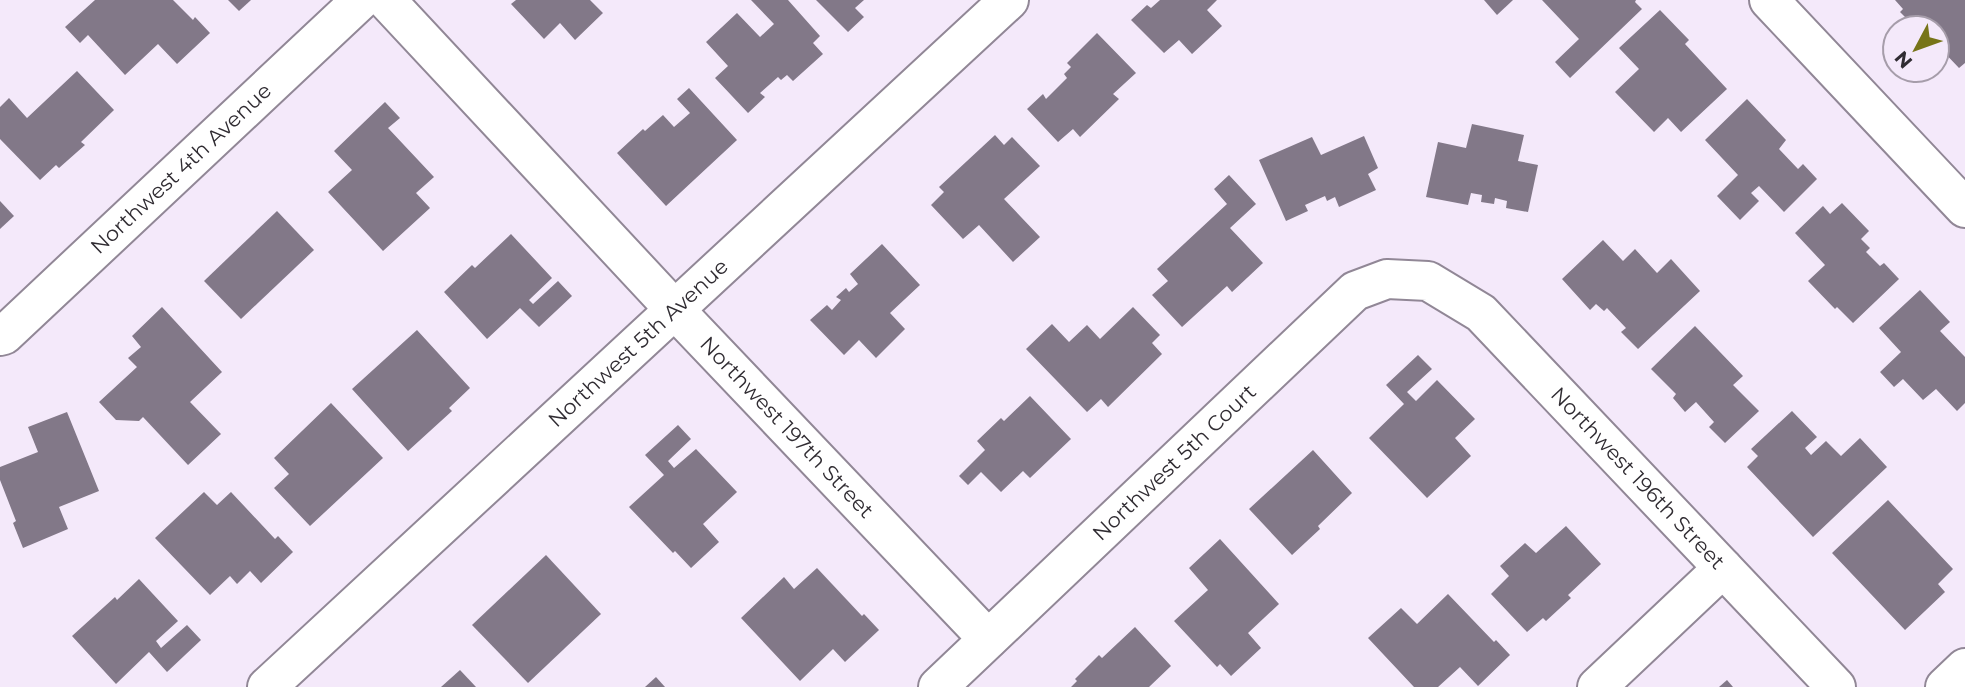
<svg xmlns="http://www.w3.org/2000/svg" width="1965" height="687" font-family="Montserrat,sans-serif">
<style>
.building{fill:#827888}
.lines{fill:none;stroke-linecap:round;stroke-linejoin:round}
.minor-casing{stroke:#918796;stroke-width:42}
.minor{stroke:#fff;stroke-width:38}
.labels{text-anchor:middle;stroke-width:5;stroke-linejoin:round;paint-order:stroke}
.street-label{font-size:21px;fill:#302c32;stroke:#f4e9fa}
</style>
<rect width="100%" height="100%" fill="#f4e9fa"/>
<g class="building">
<path d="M95,0H173L193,20L195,17L210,33L177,64L158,44L125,75L88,35L80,43L65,27Z"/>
<path d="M228,0H251L239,11Z"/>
<path d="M516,0H590L603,13L575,40L560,23L544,39L511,4Z"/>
<path d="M751,0H788L820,36L813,43L823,54L793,81L787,75L781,80L778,77L760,93L765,97L748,113L715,78L728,66L706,42L737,13L760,37L774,24Z"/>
<path d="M816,0H864L855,8L864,17L848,32Z"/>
<path d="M1160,0H1217L1207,10L1222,26L1192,54L1179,40L1164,53L1131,20L1147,5L1151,8Z"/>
<path d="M1484,0H1513L1497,15Z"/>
<path d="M1542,0H1636L1635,2L1642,9L1570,78L1555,62L1579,39Z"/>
<path d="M1895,0H1965V63L1959,68L1939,47L1937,50V28H1916L1900,12L1903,9Z"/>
<path d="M1660,10L1689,40L1685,44L1727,89L1681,132L1668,118L1654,132L1615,92L1639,69L1619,48Z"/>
<path d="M1097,33L1136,73L1113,94L1119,99L1080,137L1073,129L1058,142L1027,109L1043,94L1046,99L1067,78L1064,74L1071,67L1067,63Z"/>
<path d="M77,71L114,110L81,142L85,145L59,168L56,165L40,180L0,139V107L9,98L27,118Z"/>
<path d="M689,88L737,140L666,206L617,153L643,129L645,131L663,115L674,127L690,113L677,99Z"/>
<path d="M1747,99L1786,140L1779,149L1798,169L1803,164L1817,179L1784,212L1759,186L1751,193L1759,201L1740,220L1717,196L1738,175L1705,140Z"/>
<path d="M385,102L400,118L388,128L434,177L416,193L430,208L383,251L328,192L352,170L334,151Z"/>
<path d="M1472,124L1524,135L1518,161L1538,165L1528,212L1506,208L1507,201L1495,198L1494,204L1481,202L1482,195L1471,193L1468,205L1426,197L1438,142L1466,148Z"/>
<path d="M995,135L1004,145L1012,137L1040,166L1004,199L1040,237L1013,262L979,225L963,239L931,205L944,192L939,187Z"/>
<path d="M1364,136L1378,168L1368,174L1376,190L1339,207L1335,197L1327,201L1325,196L1305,205L1308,211L1286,221L1259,160L1312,137L1321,155Z"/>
<path d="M1229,175L1256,204L1230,228L1263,263L1232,292L1227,286L1182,327L1152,295L1168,281L1157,269L1227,204L1214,189Z"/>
<path d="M0,201L14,216L0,229Z"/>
<path d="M1842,203L1869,231L1861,239L1870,248L1866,252L1880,266L1884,263L1899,279L1853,323L1837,307L1835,309L1808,281L1825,265L1795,233L1823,206L1830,214Z"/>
<path d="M277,211L314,250L241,319L204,281Z"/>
<path d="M511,234L552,278L529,300L533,304L558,281L572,296L539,327L520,308L487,339L444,292L472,265L475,268Z"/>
<path d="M1603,240L1623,261L1635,249L1657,273L1671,259L1700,291L1638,349L1621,332L1626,328L1607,308L1604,311L1596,304L1590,310L1562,279Z"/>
<path d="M882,244L920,285L890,313L905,329L876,358L859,340L844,355L810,320L827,305L832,310L841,300L836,297L846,288L849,292L858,284L850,274Z"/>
<path d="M1920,290L1950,322L1940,331L1965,357V403L1957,411L1936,389L1923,400L1903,379L1894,387L1880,372L1901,352L1879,328Z"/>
<path d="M162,307L222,372L190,402L221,434L188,465L143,417L139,421L116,420L99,402L137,367L128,358L141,347L132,336Z"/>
<path d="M1133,307L1160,335L1152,343L1162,354L1108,407L1101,399L1087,412L1026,349L1052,324L1069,342L1087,325L1100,339Z"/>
<path d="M1695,326L1743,376L1733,385L1759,411L1725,443L1709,427L1714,422L1696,402L1685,412L1673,398L1676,394L1651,369Z"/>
<path d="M417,330L470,388L449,408L452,411L408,451L352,389Z"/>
<path d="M1418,355L1432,369L1407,392L1416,401L1437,380L1475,419L1455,438L1471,456L1427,498L1369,438L1404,404L1386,385Z"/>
<path d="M1030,396L1071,439L1030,478L1023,471L1001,492L981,472L968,485L959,476L985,450L977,441L1001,418L1004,421Z"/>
<path d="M331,403L383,458L310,526L274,488L289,474L274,458Z"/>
<path d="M1792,411L1817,437L1805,448L1811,455L1826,441L1841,456L1860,438L1887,467L1813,537L1747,467L1758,456L1751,449Z"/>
<path d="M67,412L99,491L59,507L68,529L23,548L13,523L16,521L0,480V467L38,452L28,427Z"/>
<path d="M678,425L691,439L668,461L674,468L696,449L737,492L703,524L719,542L691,568L675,551L673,553L629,507L664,475L645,455Z"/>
<path d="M1313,450L1352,493L1318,526L1320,529L1292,555L1249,509Z"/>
<path d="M204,492L217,505L231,492L275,539L278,536L293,552L261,583L250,571L237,584L230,576L210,595L155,538Z"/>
<path d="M1888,500L1953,569L1938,584L1945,592L1905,630L1832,553Z"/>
<path d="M1566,526L1601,564L1568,595L1571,598L1546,621L1543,618L1527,632L1491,594L1509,576L1500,566L1525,543L1536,553Z"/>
<path d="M1220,539L1279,604L1248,633L1261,648L1231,676L1220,664L1217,667L1174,621L1208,590L1189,568Z"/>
<path d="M546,555L601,614L528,683L472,625Z"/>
<path d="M817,568L862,616L864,614L879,630L845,662L833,649L800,681L741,618L784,577L794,589Z"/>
<path d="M139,579L178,621L156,641L161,648L187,625L201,640L167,672L149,652L116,684L72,636L115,597L117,600Z"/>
<path d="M1448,594L1494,642L1496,640L1510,655L1478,686L1460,667L1438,687H1414L1368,638L1401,608L1417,624Z"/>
<path d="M1135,627L1171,666L1149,687H1071L1077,681L1075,679L1099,655L1102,658Z"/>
<path d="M460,670L476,687H441Z"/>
<path d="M656,677L665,687H645Z"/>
<path d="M1727,680L1733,687H1719Z"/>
</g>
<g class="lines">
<defs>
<g id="minor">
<path id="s1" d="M386,0L675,310L988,639"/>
<path d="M1769,0L1965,208"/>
<path id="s2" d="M0,336L4,335L361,0"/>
<path id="s3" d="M267,687L1009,0"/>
<path id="s4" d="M938,687L1355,291L1387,279L1428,281L1481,313L1836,687"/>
<path d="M1597,687L1723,568"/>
<path d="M1945,687L1965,668"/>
</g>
</defs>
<use href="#minor" class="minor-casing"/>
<use href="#minor" class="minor"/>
</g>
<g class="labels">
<g class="street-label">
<text dy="7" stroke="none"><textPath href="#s2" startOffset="247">Northwest 4th Avenue</textPath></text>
<text dy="7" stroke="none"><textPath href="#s3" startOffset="506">Northwest 5th Avenue</textPath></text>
<text dy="7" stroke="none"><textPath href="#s1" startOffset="586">Northwest 197th Street</textPath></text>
<text dy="7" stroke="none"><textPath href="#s4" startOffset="326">Northwest 5th Court</textPath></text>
<text dy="7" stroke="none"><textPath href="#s4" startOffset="940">Northwest 196th Street</textPath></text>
</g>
</g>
<g transform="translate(1916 49) rotate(229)"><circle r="33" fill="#f4e9fa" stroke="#a69daa" stroke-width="2"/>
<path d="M0-5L12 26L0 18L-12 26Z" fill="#777418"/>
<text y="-10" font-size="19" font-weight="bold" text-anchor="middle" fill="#302c32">N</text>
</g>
</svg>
